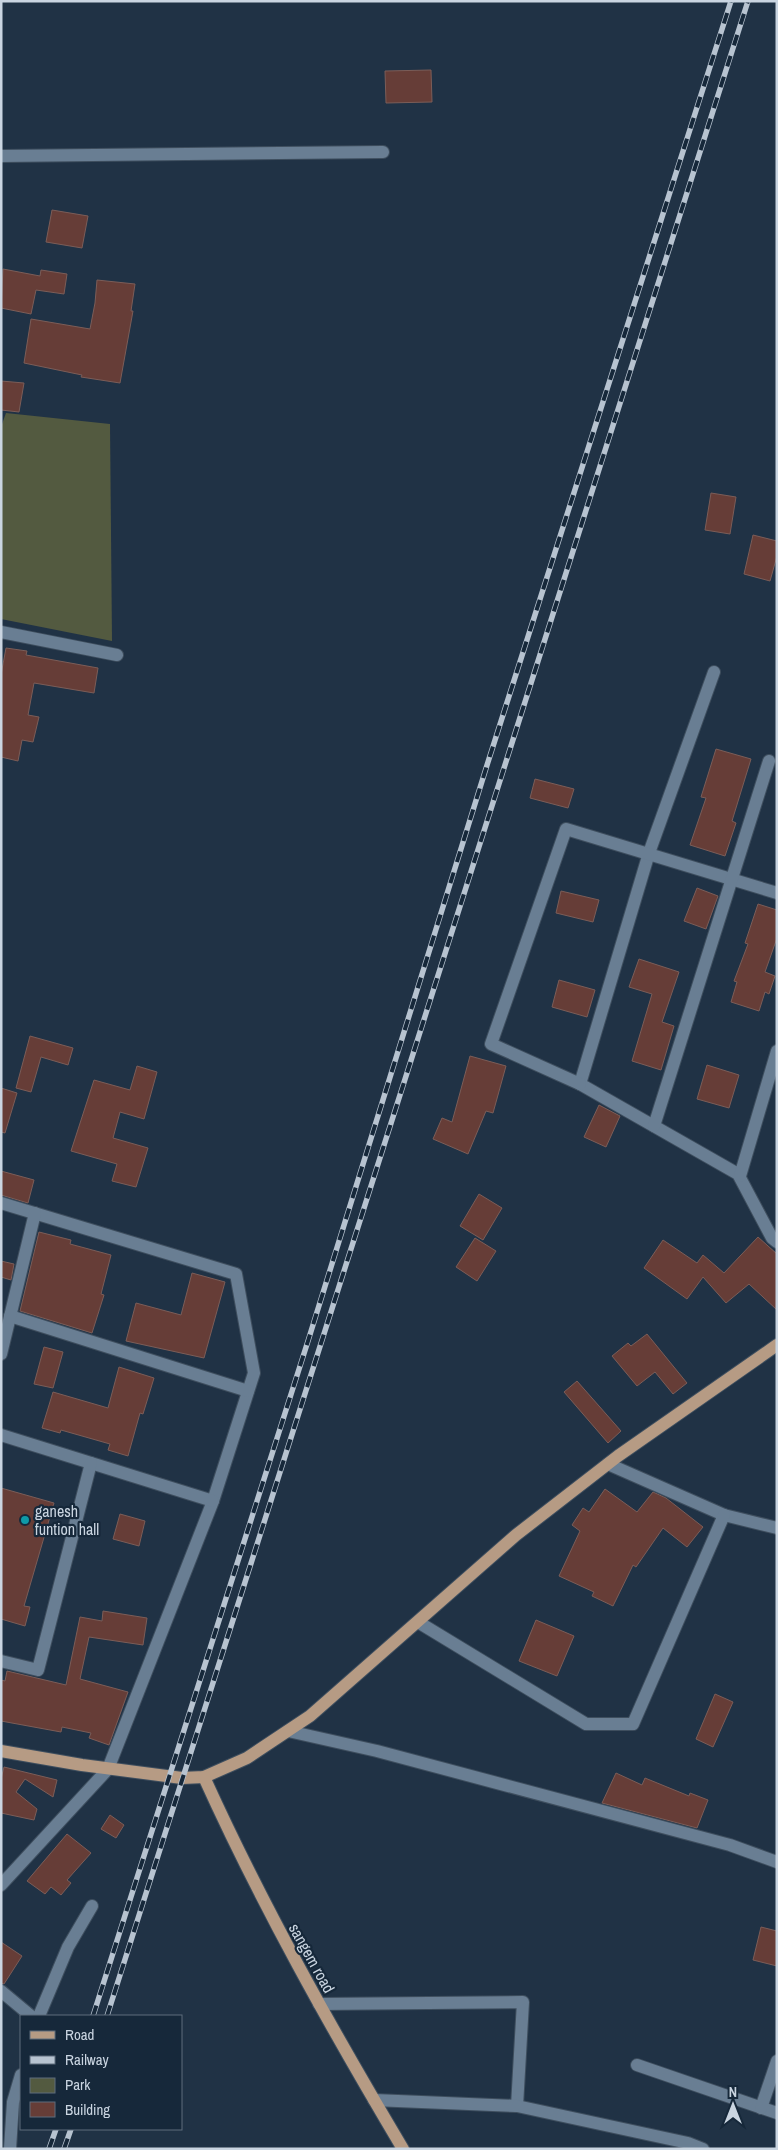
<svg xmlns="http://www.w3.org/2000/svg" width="778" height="2150" font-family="'Archivo Narrow',sans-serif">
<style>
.green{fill:#535a40}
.building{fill:#663d37;stroke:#7b5d58}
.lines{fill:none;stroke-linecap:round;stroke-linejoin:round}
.minor-casing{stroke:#3e4e5e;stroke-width:14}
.major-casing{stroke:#3e4e5e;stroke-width:14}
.minor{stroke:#697e93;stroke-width:12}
.major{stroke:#b69b84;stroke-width:12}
.rail-casing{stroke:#b7c3d0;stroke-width:5.5}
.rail{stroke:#16283a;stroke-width:4;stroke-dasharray:11;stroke-linecap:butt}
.culture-dot{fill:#0f9aa8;stroke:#16283a;stroke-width:2}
.labels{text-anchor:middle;stroke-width:4.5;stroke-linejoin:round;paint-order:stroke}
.poi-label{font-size:16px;fill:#cad5e1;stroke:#16283a;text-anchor:start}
.street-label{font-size:16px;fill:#cad5e1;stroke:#16283a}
</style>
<rect width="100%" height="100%" fill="#203245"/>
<path class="green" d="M6,413L110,424L112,641L1,619V427Z"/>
<g class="building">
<path d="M431,70L432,102L386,103L385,71Z"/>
<path d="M52,210L88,216L82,248L46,242Z"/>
<path d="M3,269L40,276L41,270L67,274L64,294L36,290L31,314L1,308Z"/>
<path d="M97,280L135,284L131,311H133L120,383L81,377L82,375L24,363L31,319L90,329L95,303Z"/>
<path d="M1,381L24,383L19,412L1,410Z"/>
<path d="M711,493L736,497L730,534L705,530Z"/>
<path d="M753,535L777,541V556L770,581L744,574Z"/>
<path d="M6,648L27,651L26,655L98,668L94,693L34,683L28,715L39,717L33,742L22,740L18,761L1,757V675Z"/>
<path d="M716,749L751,759L732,821L736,823L725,856L690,845L706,798L701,797Z"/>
<path d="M535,779L574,789L568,808L530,798Z"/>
<path d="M697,888L718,896L706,929L684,921Z"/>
<path d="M561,891L599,900L593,922L556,913Z"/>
<path d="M758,904L777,910V938L765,972L775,976L769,994L765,992L759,1011L731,1002L737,982L734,981L748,944L745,943Z"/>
<path d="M639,959L679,972L662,1022L674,1026L661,1070L632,1061L652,994L629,987Z"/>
<path d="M559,980L595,990L587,1017L552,1007Z"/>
<path d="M30,1036L73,1048L68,1065L41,1057L31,1092L16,1088Z"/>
<path d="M470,1056L506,1066L493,1113L486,1111L468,1154L433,1139L442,1118L452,1122Z"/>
<path d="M707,1065L739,1075L729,1108L697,1099Z"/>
<path d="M137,1066L157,1072L144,1119L120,1112L113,1138L148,1148L136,1187L112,1181L117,1164L71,1151L94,1080L130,1090Z"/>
<path d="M1,1088L17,1093L5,1133L1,1132Z"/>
<path d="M599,1105L620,1116L606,1147L584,1137Z"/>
<path d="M1,1171L34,1180L28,1203L1,1195Z"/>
<path d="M479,1194L502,1208L483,1240L460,1226Z"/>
<path d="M39,1232L71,1240L70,1244L111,1255L101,1294L104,1295L92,1333L20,1311Z"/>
<path d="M758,1237L777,1254V1310L749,1284L726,1303L703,1277L687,1299L644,1268L663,1240L697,1263L703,1255L724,1273Z"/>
<path d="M475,1238L496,1251L477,1281L456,1267Z"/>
<path d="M1,1261L14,1264L11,1280L1,1277Z"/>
<path d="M192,1273L225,1282L204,1358L126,1341L136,1303L181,1315Z"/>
<path d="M647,1334L687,1383L673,1394L655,1372L637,1386L612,1356L628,1343L631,1346Z"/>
<path d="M44,1347L63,1352L53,1388L34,1384Z"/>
<path d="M119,1367L154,1378L143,1414L140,1413L128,1456L108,1450L110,1444L61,1430L60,1433L42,1428L53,1392L108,1408Z"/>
<path d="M577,1381L621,1431L608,1443L564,1392Z"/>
<path d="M1,1488L54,1503L24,1606L30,1607L25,1626L1,1619Z"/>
<path d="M605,1489L637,1512L653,1492L666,1498L703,1527L687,1547L663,1528L636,1567L633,1565L613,1606L592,1596L594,1592L559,1576L580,1531L572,1525L583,1508L589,1512Z"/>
<path d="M120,1514L145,1521L139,1546L113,1539Z"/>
<path d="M103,1611L147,1618L143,1645L89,1637L80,1679L128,1692L109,1745L89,1738L91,1733L62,1727L61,1732L1,1721V1680L5,1681L7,1671L66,1685L80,1617L102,1621Z"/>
<path d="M536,1620L574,1636L557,1676L519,1661Z"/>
<path d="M715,1694L733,1702L713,1747L696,1739Z"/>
<path d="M4,1767L57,1780L53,1797L25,1779L16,1792L37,1809L34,1820L1,1813V1779Z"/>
<path d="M616,1773L642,1785L645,1778L689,1796L690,1793L708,1800L697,1828L602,1803Z"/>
<path d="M110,1815L124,1825L116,1838L101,1829Z"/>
<path d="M67,1834L91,1853L67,1880L71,1883L61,1895L51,1887L45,1894L27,1881Z"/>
<path d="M761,1927L777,1931V1966L753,1960Z"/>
<path d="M1,1942L22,1956L4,1984L1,1983Z"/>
</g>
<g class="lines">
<defs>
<g id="minor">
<path d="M1,156L383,152"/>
<path d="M1,632L117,655"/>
<path d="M714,672L649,853L580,1084L738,1174L772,1238L777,1242"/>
<path d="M580,1084L491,1044L566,829L777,893"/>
<path d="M654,1126L769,761"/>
<path d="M740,1176L777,1051"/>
<path d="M1,1203L236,1274L254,1373L213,1501L108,1769L1,1885"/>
<path d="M10,1316L248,1391"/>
<path d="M1,1354L35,1213"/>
<path d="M1,1435L213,1501"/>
<path d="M608,1464L724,1515L777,1528"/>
<path d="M418,1622L586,1724H633L724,1515"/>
<path d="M1,1661L38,1670L91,1463"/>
<path d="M288,1731L377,1751L730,1845L777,1862"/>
<path d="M1,1991L31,2016"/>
<path d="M319,2004L523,2002L517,2106"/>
<path d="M39,2016L68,1947L92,1906"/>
<path d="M637,2065L777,2113"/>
<path d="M374,2100L517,2106L688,2143L703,2149"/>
<path d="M761,2108L777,2061"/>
<path d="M10,2149L13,2102L21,2075"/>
</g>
<g id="major">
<path d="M1,1751L82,1765L182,1778L204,1777L247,1758L310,1716L516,1535L618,1456L777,1345"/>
<path d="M204,1777C262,1905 331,2028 403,2149"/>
</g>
</defs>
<use href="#minor" class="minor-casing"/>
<use href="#major" class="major-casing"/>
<use href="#minor" class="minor"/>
<use href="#major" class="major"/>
<defs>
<g id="rail">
<path d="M93,2016L308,1341L488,762L731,1"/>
<path d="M107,2016L748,1"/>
<path d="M49,2149L56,2129"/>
<path d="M64,2149L71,2129"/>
</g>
</defs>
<use href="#rail" class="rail-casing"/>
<use href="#rail" class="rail"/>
</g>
<circle class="culture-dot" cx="25" cy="1520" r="5"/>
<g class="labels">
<g class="poi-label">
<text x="35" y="1517">ganesh<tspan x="35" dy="18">funtion hall</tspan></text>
</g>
<g class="street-label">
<text transform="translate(312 1958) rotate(61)" y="6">sangem road</text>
</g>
</g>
<rect width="778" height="2150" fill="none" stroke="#cad5e1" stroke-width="5"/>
<rect x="20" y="2015" width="162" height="115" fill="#16283a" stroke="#5e6d7d"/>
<rect x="30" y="2031" width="25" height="8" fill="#b69b84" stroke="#5e6d7d"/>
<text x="65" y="2040" font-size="15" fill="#cad5e1">Road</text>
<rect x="30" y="2056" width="25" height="8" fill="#b7c3d0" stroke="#5e6d7d"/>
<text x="65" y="2065" font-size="15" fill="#cad5e1">Railway</text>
<rect x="30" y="2078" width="25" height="15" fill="#535a40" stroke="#5e6d7d"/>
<text x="65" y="2090" font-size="15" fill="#cad5e1">Park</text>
<rect x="30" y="2102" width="25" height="15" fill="#663d37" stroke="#5e6d7d"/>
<text x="65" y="2115" font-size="15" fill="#cad5e1">Building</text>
<g transform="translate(733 2105)" stroke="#16283a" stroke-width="4" paint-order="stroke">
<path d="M0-4L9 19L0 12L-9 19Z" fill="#cad5e1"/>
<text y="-8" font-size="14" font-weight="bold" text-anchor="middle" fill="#cad5e1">N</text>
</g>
</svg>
